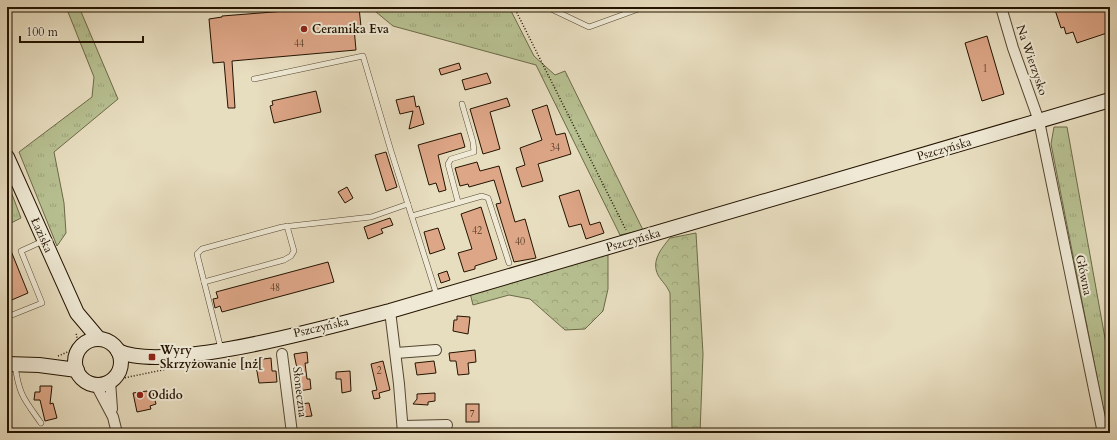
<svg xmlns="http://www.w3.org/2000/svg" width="1117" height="440" font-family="Cardo,serif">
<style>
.grass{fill:url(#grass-tufts);stroke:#6d6a48}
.forest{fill:url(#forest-crowns);stroke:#6d6a48}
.building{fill:#dda687;stroke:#231300}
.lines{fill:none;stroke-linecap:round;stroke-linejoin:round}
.lane-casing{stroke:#544630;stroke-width:6}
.street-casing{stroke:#544630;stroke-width:12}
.secondary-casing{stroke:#231300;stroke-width:16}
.path{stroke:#231300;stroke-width:1.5;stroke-dasharray:1 2;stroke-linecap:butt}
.lane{stroke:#efe9d5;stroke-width:5}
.street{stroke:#efe9d5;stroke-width:10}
.secondary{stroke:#efe9d5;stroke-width:14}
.poi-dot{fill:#8f2418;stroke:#efe9d5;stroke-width:1.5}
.labels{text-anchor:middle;stroke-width:4;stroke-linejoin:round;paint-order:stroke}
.number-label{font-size:10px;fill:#523822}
.poi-label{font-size:12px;font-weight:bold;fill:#231300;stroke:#efe9d5;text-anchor:start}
.street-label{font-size:12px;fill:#231300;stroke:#efe9d5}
</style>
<defs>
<pattern id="grass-tufts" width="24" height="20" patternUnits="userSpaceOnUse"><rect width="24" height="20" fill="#b7c091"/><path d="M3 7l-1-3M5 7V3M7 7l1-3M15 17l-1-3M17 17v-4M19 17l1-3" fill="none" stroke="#9da47b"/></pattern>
<pattern id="forest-crowns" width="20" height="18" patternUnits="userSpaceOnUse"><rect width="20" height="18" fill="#b7c091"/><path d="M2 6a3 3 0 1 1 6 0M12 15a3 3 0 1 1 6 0" fill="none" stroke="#9da47b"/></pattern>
</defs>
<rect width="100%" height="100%" fill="#e7ddbf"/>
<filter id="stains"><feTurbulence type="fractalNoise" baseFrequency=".005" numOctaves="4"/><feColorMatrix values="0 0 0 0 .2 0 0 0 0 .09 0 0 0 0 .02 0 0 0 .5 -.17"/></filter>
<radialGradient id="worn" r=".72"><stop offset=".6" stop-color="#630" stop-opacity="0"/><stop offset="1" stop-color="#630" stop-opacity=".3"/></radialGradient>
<g class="grass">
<path d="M66,7H79L118,99L54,152L64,203L66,233L57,246L19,152L92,97L94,77Z"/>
<path d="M370,7H509L534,56L555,75L565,71L643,230L620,235L536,65L393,26Z"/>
<path d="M1054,127H1067L1110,366V433H1108L1051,144Z"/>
<path d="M7,181L21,218L7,225Z"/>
</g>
<g class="forest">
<path d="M696,233L703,354L700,433H672L670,293C666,284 662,282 658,275C651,261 661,249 670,238Z"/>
<path d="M608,253V289L603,311L585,329L565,330L530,299L509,295L473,305L470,293Z"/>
</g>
<g class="building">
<path d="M337,7H359L361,27L354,28L356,50L232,61L235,108H228L224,62L213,63L209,19L222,17V16Z"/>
<path d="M1054,7H1110V32L1077,43L1073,32L1066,34L1064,27L1061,28Z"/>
<path d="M987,36L1004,94L982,101L965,43Z"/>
<path d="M459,63L461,69L441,75L439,69Z"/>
<path d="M487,73L491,83L465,90L462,80Z"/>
<path d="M316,91L321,112L274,123L270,106L273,105L272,101Z"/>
<path d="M414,96L416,107L419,106L424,124L409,129L413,111L400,114L396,100Z"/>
<path d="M507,98L510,106L490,112L500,149L483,154L470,109Z"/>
<path d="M547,105L556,135L565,133L571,154L538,164L543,181L522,187L516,168L525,165L520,148L542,140L532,110Z"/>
<path d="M461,133L465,147L438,155L446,190L439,192L436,183L429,185L418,145Z"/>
<path d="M386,152L397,187L386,191L375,155Z"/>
<path d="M477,162L480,171L499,166L515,222L525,219L536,258L514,262L496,204L501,203L494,180L469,187L468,184L460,186L455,168Z"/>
<path d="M347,187L353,198L345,203L338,192Z"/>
<path d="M579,190L590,225L600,222L604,233L586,239L581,224L569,227L559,196Z"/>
<path d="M481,207L497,259L475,266V269L464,272L458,253L472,249L461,214Z"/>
<path d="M390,218L393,225L381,229L383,233L368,239L364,227Z"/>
<path d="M438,228L445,249L430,254L424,232Z"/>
<path d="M7,241L28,293L7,302Z"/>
<path d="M328,262L334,282L222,312L220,306L215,308L213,299L218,298L216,292Z"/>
<path d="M447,271L450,280L441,283L438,274Z"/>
<path d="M457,316L470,317L468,334L453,331L454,320H457Z"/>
<path d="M475,350L476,362L468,363L469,374L458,375L456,361H450L449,353Z"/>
<path d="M307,352L308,363H305L307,379H310L311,389L299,391L298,383H300L294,354Z"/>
<path d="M271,358L272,371H276L277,382L259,383L255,360Z"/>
<path d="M383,361L390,390L379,393L380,398L374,399L372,391L377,390L371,364Z"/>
<path d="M434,361L436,373L417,375L415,363Z"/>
<path d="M350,371L351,391L342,393L341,379H336V372Z"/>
<path d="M40,386H52L50,404L53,403L57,418L45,421L40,400H34L35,392H40Z"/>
<path d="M147,391L148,394L153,393L156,404L150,406L151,409L137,412L133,393Z"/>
<path d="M435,393V401L428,402V405L413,404L417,399V394Z"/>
<path d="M309,403L312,416L301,417L300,404Z"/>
<rect x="466" y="404" width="13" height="18"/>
</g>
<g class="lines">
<defs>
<g id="lane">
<path d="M547,7L589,27L644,7"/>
<path d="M254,79L363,56L391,151L437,296"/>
<path d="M458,202L448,164L451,159L474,152L473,142L462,104"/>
<path d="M412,216L482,196L488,198L509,263"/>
<path d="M204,282L284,260L291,256L294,251L287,226"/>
<path d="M7,317L42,303L21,251L43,241"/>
<path d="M221,349L197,254L202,249L282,227L371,217L408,204"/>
<path d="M15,365C19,395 24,399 41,423"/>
</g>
<g id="street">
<path d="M1001,7L1013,48L1039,121L1103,433"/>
<path d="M390,311L399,384L403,433"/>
<path d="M396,353L436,350"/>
<path d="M282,354L292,433"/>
<path d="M110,381L112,409"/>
<path d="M96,385L113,417L117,433"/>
<path d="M403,426L447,425"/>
</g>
<g id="secondary">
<path d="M7,157L77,313L99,339"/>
<circle cx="98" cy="362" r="23"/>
<path d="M118,351C166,374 334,325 390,311L1110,100"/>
<path d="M7,364L39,365L77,370"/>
</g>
</defs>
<use href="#lane" class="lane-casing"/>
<use href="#street" class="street-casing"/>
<use href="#secondary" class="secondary-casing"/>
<g class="path">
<path d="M514,7L626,230"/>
<path d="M58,356L70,351L78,344L76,332"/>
<path d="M119,379L172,368"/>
<path d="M77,381L88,387"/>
</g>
<use href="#lane" class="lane"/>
<use href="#street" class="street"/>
<use href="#secondary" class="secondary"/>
</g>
<g class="poi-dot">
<circle cx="304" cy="29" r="4"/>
<rect x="148" y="353" width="8" height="8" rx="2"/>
<circle cx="140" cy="395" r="4"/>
</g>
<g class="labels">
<g class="number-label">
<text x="299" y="47">44</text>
<text x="985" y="72">1</text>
<text x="555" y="151">34</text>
<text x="477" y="234">42</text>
<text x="520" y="245">40</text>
<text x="275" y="291">48</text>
<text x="379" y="374">2</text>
<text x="472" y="417">7</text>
</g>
<g class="poi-label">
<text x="312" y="33">Ceramika Eva</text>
<text x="160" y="354">Wyry<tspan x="160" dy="14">Skrzyżowanie [nż[</tspan></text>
<text x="148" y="399">Odido</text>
</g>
<g class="street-label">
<text transform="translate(1032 60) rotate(71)" y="4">Na Wierzysko</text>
<text transform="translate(944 149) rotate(-16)" y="4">Pszczyńska</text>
<text transform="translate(42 235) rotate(66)" y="4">Łaziska</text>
<text transform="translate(633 240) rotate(-16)" y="4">Pszczyńska</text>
<text transform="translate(1084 275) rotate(78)" y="4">Główna</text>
<text transform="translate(321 327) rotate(-13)" y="4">Pszczyńska</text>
<text transform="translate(300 392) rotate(83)" y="4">Słoneczna</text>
</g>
</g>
<rect width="1117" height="440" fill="none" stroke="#e7ddbf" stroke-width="24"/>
<rect x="8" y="8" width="1101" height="424" fill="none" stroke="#231300" stroke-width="2"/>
<rect x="12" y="12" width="1093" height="416" fill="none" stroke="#231300"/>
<path d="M20 36v6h123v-6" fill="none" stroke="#231300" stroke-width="2"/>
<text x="26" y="36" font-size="12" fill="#231300" stroke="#efe9d5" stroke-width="3" paint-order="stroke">100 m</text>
<rect width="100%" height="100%" filter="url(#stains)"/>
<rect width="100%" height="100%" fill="url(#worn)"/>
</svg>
